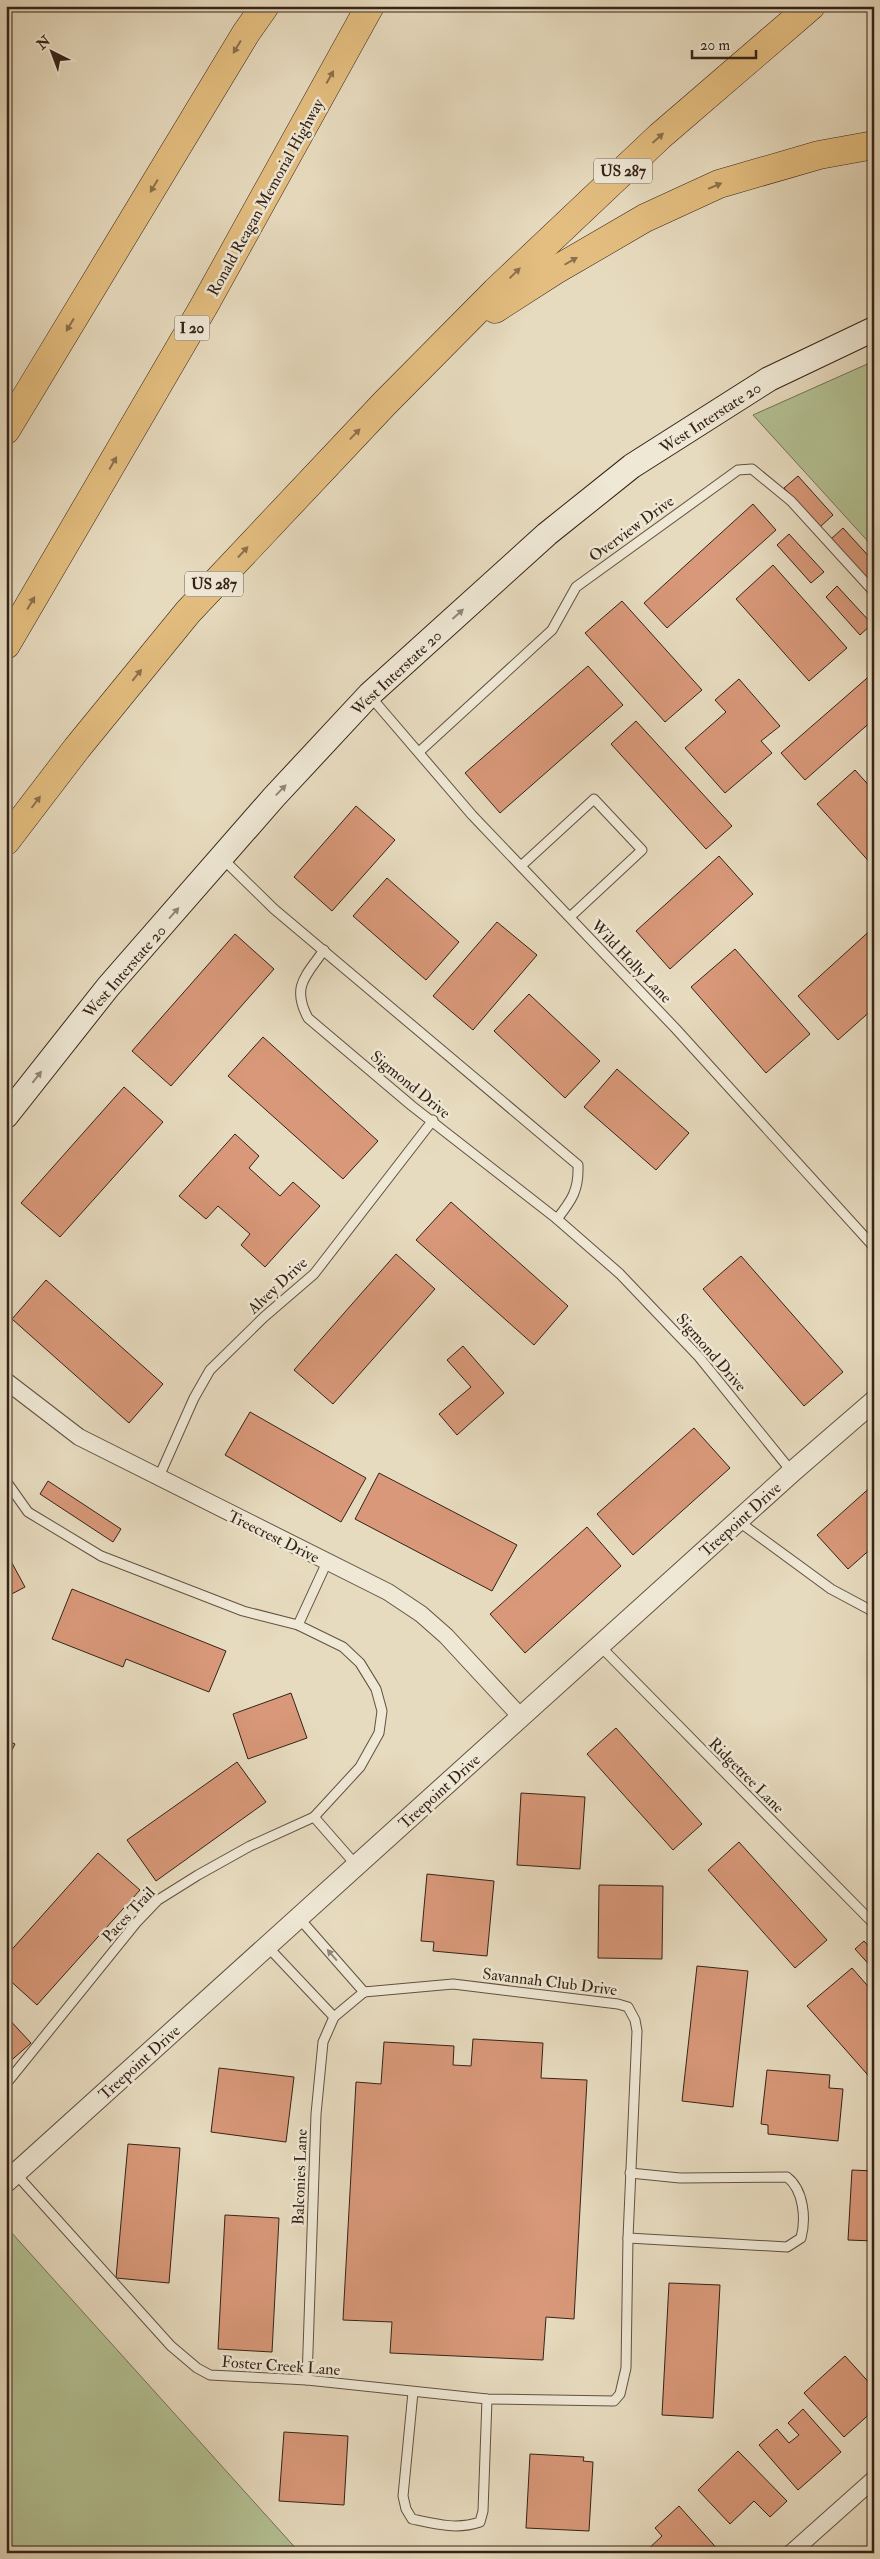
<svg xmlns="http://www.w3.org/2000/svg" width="880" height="2559" font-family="'IM FELL Double Pica',serif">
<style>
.green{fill:#b3c194;stroke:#747256}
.building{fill:#d89879;stroke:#352317}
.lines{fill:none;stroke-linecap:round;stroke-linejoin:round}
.service-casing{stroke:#625141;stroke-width:11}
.minor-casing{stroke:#625141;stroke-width:18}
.tertiary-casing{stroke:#625141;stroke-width:22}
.secondary-casing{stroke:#352317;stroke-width:26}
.motorway-casing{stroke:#352317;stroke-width:29}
.service{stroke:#efe8d5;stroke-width:9}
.minor{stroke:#efe8d5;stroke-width:16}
.tertiary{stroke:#efe8d5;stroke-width:20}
.secondary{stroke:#efe8d5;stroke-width:24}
.motorway{stroke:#e4be80;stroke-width:28}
.oneway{fill:#8c704c}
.oneway2{fill:#928676}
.labels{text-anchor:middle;stroke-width:5;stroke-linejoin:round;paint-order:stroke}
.shield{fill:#efe8d5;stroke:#6d5e50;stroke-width:1}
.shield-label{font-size:15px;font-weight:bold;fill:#352317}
.street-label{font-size:16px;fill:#352317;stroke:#efe8d5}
</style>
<rect width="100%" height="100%" fill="#e7dbbf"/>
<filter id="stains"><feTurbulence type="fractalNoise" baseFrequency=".004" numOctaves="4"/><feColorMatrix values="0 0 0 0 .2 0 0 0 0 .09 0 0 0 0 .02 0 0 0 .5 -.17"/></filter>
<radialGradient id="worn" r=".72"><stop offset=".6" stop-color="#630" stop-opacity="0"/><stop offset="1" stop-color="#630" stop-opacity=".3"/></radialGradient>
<g class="green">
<path d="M874,361V548L753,415Z"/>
<path d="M10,2231L300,2553H6V2236Z"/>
</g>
<g class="building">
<path d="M798,476L833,515L820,527L784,488Z"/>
<path d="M753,504L776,530L667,628L644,603Z"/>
<path d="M843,528L874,562V587L831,539Z"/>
<path d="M789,534L824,572L811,583L777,545Z"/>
<path d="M773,565L847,648L809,681L736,599Z"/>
<path d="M837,586L872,624L860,635L826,597Z"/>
<path d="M622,601L702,690L665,722L585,633Z"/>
<path d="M588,666L623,705L500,813L465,773Z"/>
<path d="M874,672V719L805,780L781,753Z"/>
<path d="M739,679L780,726L761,741L772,753L725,793L685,748L726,712L715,700Z"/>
<path d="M636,721L732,826L706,849L611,744Z"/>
<path d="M855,770L874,791V867L817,804Z"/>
<path d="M356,806L395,840L332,911L294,877Z"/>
<path d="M719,856L753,894L670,969L636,931Z"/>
<path d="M387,878L459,942L426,980L353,916Z"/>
<path d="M497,922L537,955L473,1030L433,996Z"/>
<path d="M874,927V1008L838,1040L798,996Z"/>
<path d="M235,934L274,969L171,1086L132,1051Z"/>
<path d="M735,949L810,1034L766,1073L691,987Z"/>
<path d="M529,994L600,1061L565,1098L494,1031Z"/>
<path d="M263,1037L378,1141L343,1179L228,1076Z"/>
<path d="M874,1046V1057L868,1051Z"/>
<path d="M617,1069L689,1133L656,1170L584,1107Z"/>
<path d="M124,1087L163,1122L60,1237L21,1203Z"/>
<path d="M235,1134L259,1156L249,1168L280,1196L293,1182L320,1206L265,1267L241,1245L250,1234L218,1206L206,1219L179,1196Z"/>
<path d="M451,1202L568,1306L534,1345L416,1240Z"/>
<path d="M396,1254L435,1289L333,1404L294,1370Z"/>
<path d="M741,1256L843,1372L804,1406L703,1289Z"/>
<path d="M46,1280L163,1384L129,1423L12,1319Z"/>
<path d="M463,1346L504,1393L457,1435L439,1414L471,1387L447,1360Z"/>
<path d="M250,1412L366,1478L341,1522L225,1455Z"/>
<path d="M694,1428L730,1468L633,1555L597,1514Z"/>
<path d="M379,1473L517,1545L492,1591L355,1519Z"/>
<path d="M48,1481L121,1529L113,1542L40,1494Z"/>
<path d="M874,1484V1546L848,1569L817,1535Z"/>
<path d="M587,1527L621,1566L525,1653L490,1614Z"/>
<path d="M6,1552L25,1587L6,1597Z"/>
<path d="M72,1589L226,1651L209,1692L126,1659L123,1667L52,1639Z"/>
<path d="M291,1693L307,1738L248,1759L233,1714Z"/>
<path d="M616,1728L702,1824L673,1850L587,1754Z"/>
<path d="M6,1740L15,1744L6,1762Z"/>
<path d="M237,1762L266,1802L156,1881L127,1840Z"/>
<path d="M521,1793L585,1797L580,1869L517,1865Z"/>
<path d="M739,1842L827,1940L795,1968L708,1870Z"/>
<path d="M98,1853L140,1890L37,2005L6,1977V1956Z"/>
<path d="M427,1874L494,1881L487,1956L433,1951L434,1942L421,1941Z"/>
<path d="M599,1885L663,1886L662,1959L598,1958Z"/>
<path d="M864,1941L874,1952V1970L855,1949Z"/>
<path d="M697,1966L748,1971L733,2107L682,2101Z"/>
<path d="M852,1968L874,1993V2082L807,2006Z"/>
<path d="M6,2016L31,2043L6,2065Z"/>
<path d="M473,2039L543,2043L541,2078L587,2080L574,2319L546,2317L543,2360L390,2353L392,2322L343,2320L356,2082L381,2084L384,2042L454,2046L453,2065L471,2066Z"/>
<path d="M219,2068L294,2077L286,2142L211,2132Z"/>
<path d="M767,2070L830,2075L829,2088L843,2089L838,2141L768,2134V2125L761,2124Z"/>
<path d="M128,2144L180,2148L169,2283L116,2278Z"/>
<path d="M852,2170L874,2171V2241L848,2240Z"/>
<path d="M225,2215L279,2218L272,2352L218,2349Z"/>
<path d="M669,2283L720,2285L713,2418L662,2415Z"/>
<path d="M845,2356L874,2388V2410L844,2437L804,2393Z"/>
<path d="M803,2409L841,2452L798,2490L759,2445L777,2429L789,2443L799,2435L788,2423Z"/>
<path d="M284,2432L348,2436L344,2505L279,2501Z"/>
<path d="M738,2451L787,2501L770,2517L754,2501L730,2524L698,2490Z"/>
<path d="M530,2454L584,2457L583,2461L593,2462L589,2531L526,2528Z"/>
<path d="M679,2506L721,2553H644L662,2536L655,2528Z"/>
</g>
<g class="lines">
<defs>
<g id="service">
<path d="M370,696L472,815L676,1029L874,1247"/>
<path d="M419,752L552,630L576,587L738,470L752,469L791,501L874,592"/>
<path d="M223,859L274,909L578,1165C579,1190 572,1200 557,1219"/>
<path d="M521,866L594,799L642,850L570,917"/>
<path d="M324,950C306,976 291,986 308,1018L412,1106L557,1219L620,1274L699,1357L792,1472"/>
<path d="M158,1479L194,1398L210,1370L264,1317L314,1274L433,1120"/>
<path d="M6,1481L28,1512L101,1556L243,1611L298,1625L343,1647L360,1663L376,1689L382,1711L379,1733L360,1767L314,1817L250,1846L198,1875L158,1900L136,1923L6,2084"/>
<path d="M738,1521L831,1589L874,1612"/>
<path d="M298,1625L327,1562"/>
<path d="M600,1646L874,1924"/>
<path d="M314,1817L356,1865"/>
<path d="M299,1918L364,1992"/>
<path d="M267,1946L334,2017"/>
<path d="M6,2163L171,2346L197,2368L210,2375L307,2380L487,2399L614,2401L620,2394L626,2368L628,2238L637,2031L635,2020L628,2007L618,2004L453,1984L364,1992"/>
<path d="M628,2238L787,2247L801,2238C806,2219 804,2190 787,2177L680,2178L630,2173"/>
<path d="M307,2380L316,2114L323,2042L334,2017L364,1992"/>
<path d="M413,2392L403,2496L406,2509L412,2519C435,2524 457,2530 480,2522L483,2511L487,2399"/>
</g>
<g id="minor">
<path d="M6,1381L79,1437L388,1592L421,1614L446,1636L521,1717"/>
<path d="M791,2553L874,2479"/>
</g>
<path id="tertiary" d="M6,2182L792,1472L874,1401"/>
<path id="secondary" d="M6,1116L108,987L274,797L369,695L547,534L632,466L769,379L874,329"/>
<g id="motorway">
<path d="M495,309L554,271L645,218L719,184L819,155L874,145"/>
<path d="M6,430L246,33L265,6"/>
<path d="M6,645L204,306L370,6"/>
<path d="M6,841L77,748L188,612L385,403L496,291L660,136L811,6"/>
</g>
</defs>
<use href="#service" class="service-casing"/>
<use href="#minor" class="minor-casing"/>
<use href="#tertiary" class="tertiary-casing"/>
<use href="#secondary" class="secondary-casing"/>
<use href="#motorway" class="motorway-casing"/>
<use href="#service" class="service"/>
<use href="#minor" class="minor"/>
<use href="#tertiary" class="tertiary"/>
<use href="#secondary" class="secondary"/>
<use href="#motorway" class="motorway"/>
</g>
<defs><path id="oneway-solid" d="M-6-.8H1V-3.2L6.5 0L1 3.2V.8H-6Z" transform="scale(1.25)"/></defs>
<g class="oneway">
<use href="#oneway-solid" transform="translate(237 47) rotate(121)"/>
<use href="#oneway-solid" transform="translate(330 77) rotate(-61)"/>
<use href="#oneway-solid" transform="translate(658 138) rotate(-42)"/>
<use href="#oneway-solid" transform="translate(154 186) rotate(121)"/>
<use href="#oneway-solid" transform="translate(715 186) rotate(-23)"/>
<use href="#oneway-solid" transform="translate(571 261) rotate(-30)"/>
<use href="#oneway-solid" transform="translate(515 273) rotate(-44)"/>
<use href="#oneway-solid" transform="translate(70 325) rotate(121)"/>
<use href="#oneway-solid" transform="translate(355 434) rotate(-46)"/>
<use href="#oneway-solid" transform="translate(113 463) rotate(-60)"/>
<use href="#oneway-solid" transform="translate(243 552) rotate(-47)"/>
<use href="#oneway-solid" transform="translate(31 603) rotate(-59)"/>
<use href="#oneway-solid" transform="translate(137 675) rotate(-51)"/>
<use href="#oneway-solid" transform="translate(36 802) rotate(-53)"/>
</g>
<g class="oneway2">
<use href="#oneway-solid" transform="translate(458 614) rotate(-42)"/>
<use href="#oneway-solid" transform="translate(281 790) rotate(-46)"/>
<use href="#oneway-solid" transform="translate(174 913) rotate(-48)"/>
<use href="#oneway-solid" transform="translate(37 1077) rotate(-52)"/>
<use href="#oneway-solid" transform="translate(332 1955) rotate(-131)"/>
</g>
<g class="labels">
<g class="shield">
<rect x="594" y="158.5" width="58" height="25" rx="4"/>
<rect x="174.5" y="315.5" width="35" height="25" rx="4"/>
<rect x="185" y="571.5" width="58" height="25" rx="4"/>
</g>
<g class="shield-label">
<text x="623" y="176">US 287</text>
<text x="192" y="333">I 20</text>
<text x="214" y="589">US 287</text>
</g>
<g class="street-label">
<text transform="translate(265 197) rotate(-61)" y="6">Ronald Reagan Memorial Highway</text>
<text transform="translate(710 417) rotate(-33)" y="6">West Interstate 20</text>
<text transform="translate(631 528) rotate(-36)" y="6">Overview Drive</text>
<text transform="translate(396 672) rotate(-43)" y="6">West Interstate 20</text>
<text transform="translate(632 961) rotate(46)" y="6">Wild Holly Lane</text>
<text transform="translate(124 971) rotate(-49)" y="6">West Interstate 20</text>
<text transform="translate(411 1084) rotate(39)" y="6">Sigmond Drive</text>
<text transform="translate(277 1285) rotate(-43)" y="6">Alvey Drive</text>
<text transform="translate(712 1352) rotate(49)" y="6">Sigmond Drive</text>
<text transform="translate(740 1519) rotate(-42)" y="6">Treepoint Drive</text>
<text transform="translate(274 1536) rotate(26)" y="6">Treecrest Drive</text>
<text transform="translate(747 1775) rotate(45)" y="6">Ridgetree Lane</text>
<text transform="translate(439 1791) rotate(-42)" y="6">Treepoint Drive</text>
<text transform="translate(128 1914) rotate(-47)" y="6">Paces Trail</text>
<text transform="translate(550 1981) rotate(7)" y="6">Savannah Club Drive</text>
<text transform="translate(139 2062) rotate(-42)" y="6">Treepoint Drive</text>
<text transform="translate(299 2177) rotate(-88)" y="6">Balconies Lane</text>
<text transform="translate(281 2365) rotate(4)" y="6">Foster Creek Lane</text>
</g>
</g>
<rect width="880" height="2559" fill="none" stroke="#e7dbbf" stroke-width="25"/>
<rect x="8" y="8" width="865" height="2544" fill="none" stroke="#352317" stroke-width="2.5"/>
<rect x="12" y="12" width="855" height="2534" fill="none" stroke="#352317"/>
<g transform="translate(52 52) rotate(318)" stroke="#efe8d5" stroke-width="4" paint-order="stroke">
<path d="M0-4L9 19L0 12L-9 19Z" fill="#352317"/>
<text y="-8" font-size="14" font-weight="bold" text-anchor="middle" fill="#352317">N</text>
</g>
<path d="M692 50v8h64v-8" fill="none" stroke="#352317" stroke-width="2.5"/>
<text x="700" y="50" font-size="15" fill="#352317" stroke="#efe8d5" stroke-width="4" paint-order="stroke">20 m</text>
<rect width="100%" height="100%" filter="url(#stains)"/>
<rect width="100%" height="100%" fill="url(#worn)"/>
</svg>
